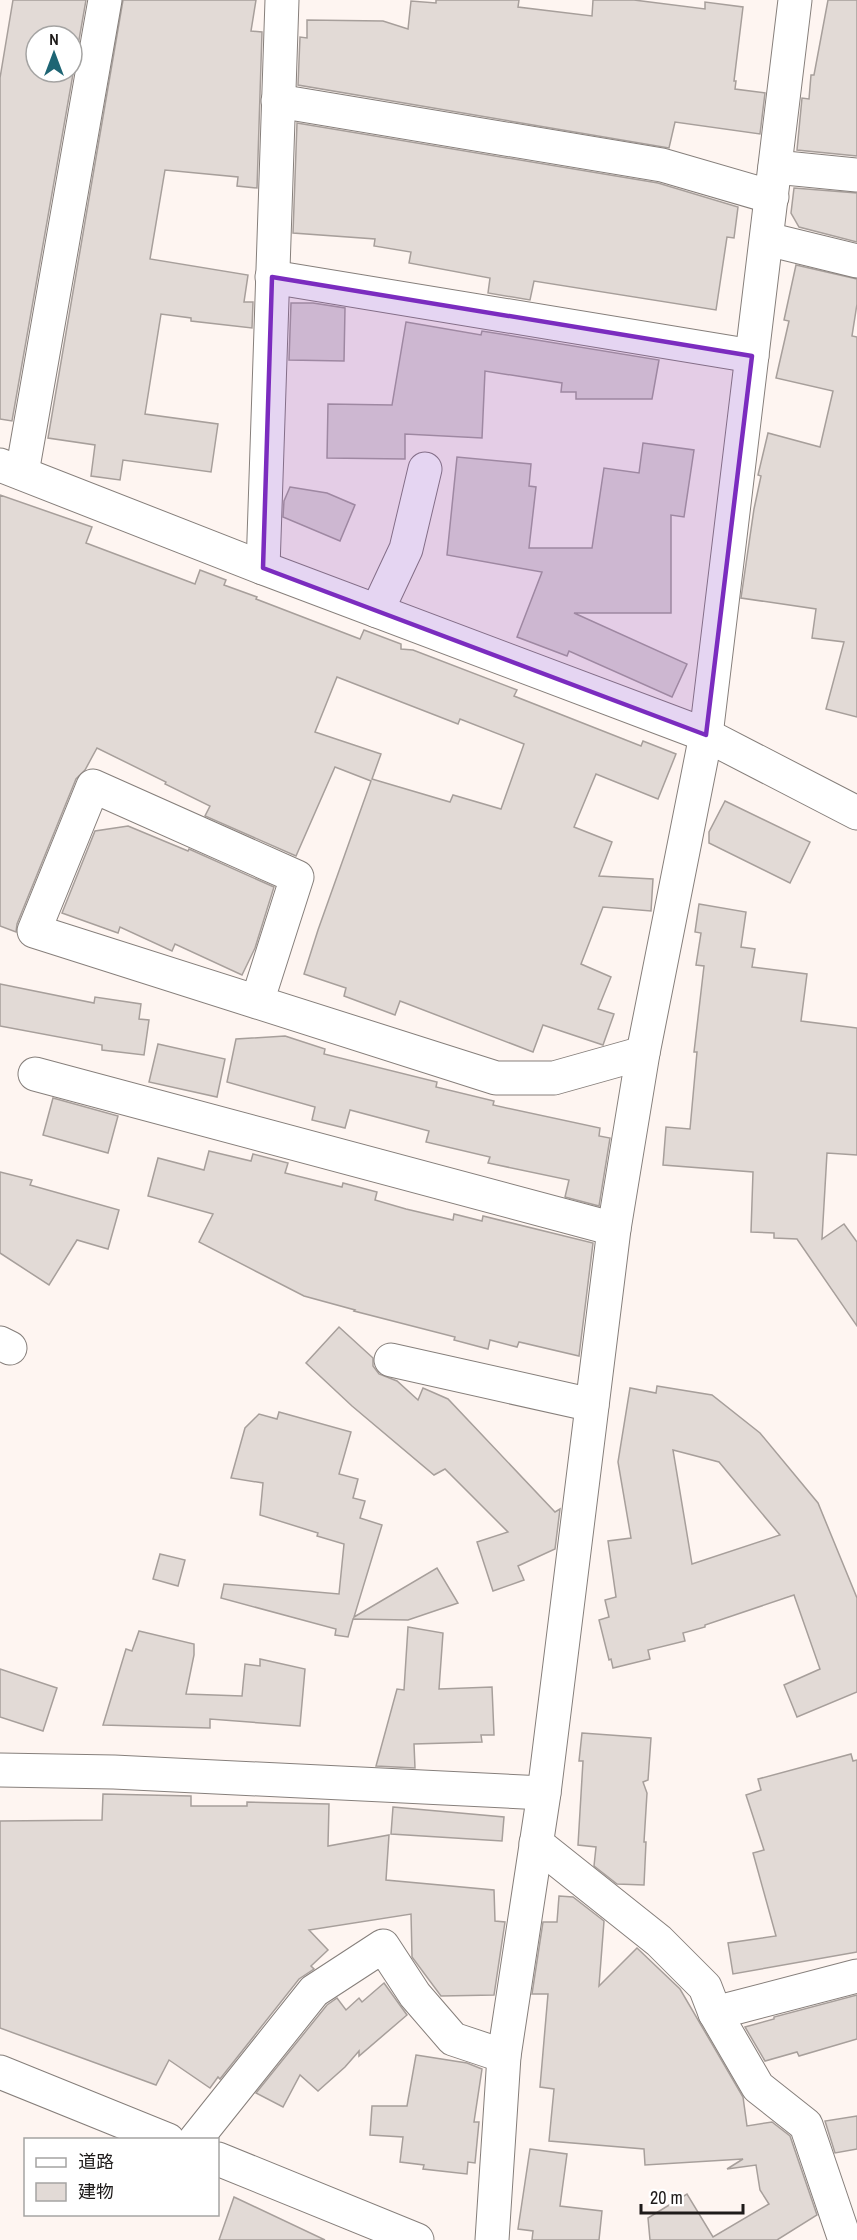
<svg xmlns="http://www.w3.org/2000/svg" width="857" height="2240" font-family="'Archivo Narrow','Noto Sans JP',sans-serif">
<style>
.building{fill:#e2dad6;stroke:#a79f9b;stroke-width:1.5;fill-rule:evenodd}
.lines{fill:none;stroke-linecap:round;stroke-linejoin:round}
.minor-casing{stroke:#867f7b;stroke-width:35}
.minor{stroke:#fff;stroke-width:33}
.marked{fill:#7b2cbf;fill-opacity:0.2;stroke:#7b2cbf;stroke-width:4.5;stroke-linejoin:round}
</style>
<rect width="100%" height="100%" fill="#fef5f1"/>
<g class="building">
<path d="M13,0H86L12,421L0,419V78ZM36,36H72V72H36Z"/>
<path d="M123,0H256L251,31L262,32L257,188L237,186L238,177L165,170L150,259L248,275L244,302H253L252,328L191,321V318L161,314L145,414L218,424L211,472L123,460L120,480L91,476L95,445L48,438Z"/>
<path d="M436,0H519L518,7L592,16L593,0H634L705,9V2L743,7L734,81H736L735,89L765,93L760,134L675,122L669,148L298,85L300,37L307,38V20L383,21L408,29L411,1L436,3Z"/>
<path d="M828,0H857V156L797,150L802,98L809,99L811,75H814Z"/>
<path d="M297,123L658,183L738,207L734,238L727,237L716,310L534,281L530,300L488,293L490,278L409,263L411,252L374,246L375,239L293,233Z"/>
<path d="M794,188L857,193V242L799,227L791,213Z"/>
<path d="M796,265L857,279V304L852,336L857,337V717L826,709L844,642L812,638L816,609L741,598L754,509L761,476L758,475L768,433L820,447L833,391L776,378L789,321L784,320Z"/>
<path d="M291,303H313L345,308L344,361L289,360Z"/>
<path d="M406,322L481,335L482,331L659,360L652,399H576V392H561L562,383L485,371L482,438L405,434V459L327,458L328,404L392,405Z"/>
<path d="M643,443L694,450L684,517L671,515V613H574L687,664L672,697L569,651L567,656L517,637L542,572L447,555L457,457L531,464L529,486L536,487L529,548H592L604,468L639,473Z"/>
<path d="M290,487L327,493L355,505L340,541L283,517L284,501Z"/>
<path d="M0,495L92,527L86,543L195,584L200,570L226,580L224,585L257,597L256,599L360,639L364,630L401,644V649L413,650L517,690L514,696L641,746L643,741L676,754L658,799L596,774L574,827L612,842L599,876L653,879L651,911L603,907L581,964L611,977L598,1009L614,1014L603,1045L543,1025L533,1052L400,1001L395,1015L344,996L346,988L304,974L318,930L371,781L335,767L296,856L205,816L210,806L165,784L166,782L97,748L85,770L76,779L17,924L16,932L0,926ZM337,677L458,724L460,719L524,744L501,809L453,795L450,802L372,779L381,754L315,732Z"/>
<path d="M725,801L810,842L790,883L709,843V832Z"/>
<path d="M128,826L188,851L189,849L274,887L255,948L242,975L175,944L172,951L120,927L118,933L62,913L95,831Z"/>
<path d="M699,904L746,912L741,947L755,949L752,967L807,974L801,1021L857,1028V1155L827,1153L822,1239L844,1224L857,1242V1326L797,1239L774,1238V1233L751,1232L753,1172L663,1165L666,1127L690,1129L697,1052H694L704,966L696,965L701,933L695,932Z"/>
<path d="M0,984L94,1003L95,997L141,1004L139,1019L149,1020L144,1055L102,1050V1045L0,1026Z"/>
<path d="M285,1036L325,1049L324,1054L437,1082L436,1087L494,1101L493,1105L600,1128L599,1136L610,1138L599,1206L565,1197L569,1180L488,1163L490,1157L426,1142L429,1131L350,1110L345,1128L312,1120L315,1107L227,1082L236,1039Z"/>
<path d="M158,1044L225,1059L217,1097L149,1082Z"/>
<path d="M53,1098L118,1116L108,1153L43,1135Z"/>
<path d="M209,1151L251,1161L253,1154L288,1163L285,1173L342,1187L343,1183L377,1192L375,1200L406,1209L453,1220L454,1214L482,1221L483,1216L593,1243L579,1356L519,1342L517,1347L490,1340L488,1349L454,1340L455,1337L354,1311L355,1310L304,1296L199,1242L213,1214L148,1196L158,1158L204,1170Z"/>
<path d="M0,1172L32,1180L30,1185L119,1210L108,1249L77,1240L49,1285L0,1253Z"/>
<path d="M339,1327L373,1358V1366L379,1374L397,1381L418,1400L423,1388L448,1399L555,1512L560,1509L555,1549L518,1566L524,1580L493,1591L477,1542L508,1532L445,1469L434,1475L352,1406L306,1363Z"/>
<path d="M657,1386L712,1395L760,1433L818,1503L857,1598V1692L797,1717L784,1685L820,1669L794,1595L705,1625V1627L683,1633L685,1641L648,1650L650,1659L613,1668L611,1659L609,1660L599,1620L609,1617L605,1600L616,1597L608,1541L631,1538L618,1462L630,1388L656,1393ZM673,1450L719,1462L780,1535L692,1564Z"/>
<path d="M279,1412L351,1432L339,1474L358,1479L353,1498L365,1501L360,1518L382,1525L354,1617L437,1568L458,1603L408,1620L353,1619L348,1637L335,1635L336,1629L221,1598L224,1584L339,1594L344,1544L317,1536L318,1533L260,1515L263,1483L231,1478L245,1428L259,1414L277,1419Z"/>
<path d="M160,1554L185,1560L178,1586L153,1579Z"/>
<path d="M408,1627L443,1633L439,1689L492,1687L494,1735H481L482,1742L414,1744L415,1768L376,1766L397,1689L404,1690Z"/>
<path d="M139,1631L194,1644V1655L186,1694L242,1696L245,1664L260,1666V1659L305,1669L300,1726L210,1719V1728L103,1725L126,1649L132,1651Z"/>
<path d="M0,1669L57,1688L43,1731L0,1717Z"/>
<path d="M582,1733L651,1738L648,1780L643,1782L647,1793L644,1842H646L644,1885L617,1884L594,1866L596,1847L578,1845L583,1761H579Z"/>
<path d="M851,1754L853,1761L857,1760V1952L733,1974L728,1943L776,1936L753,1853L764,1850L746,1795L761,1790L758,1779Z"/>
<path d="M103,1794L191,1796V1806H247V1802L329,1804L328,1846L389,1835L386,1880L494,1890L495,1921L505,1922L494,1995L441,1996L412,1957L411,1914L309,1930L328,1950L311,1966L314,1969L299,1979L220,2079L218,2077L210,2088L169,2060L156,2085L0,2028V1821L102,1820Z"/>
<path d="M393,1807L504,1817L502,1841L391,1834Z"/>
<path d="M559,1896L573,1897L604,1921L599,1986L637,1948L680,1989L743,2097L747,2126L772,2122L790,2136L817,2215L777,2240H650L648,2218L687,2194L713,2237L769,2204L760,2190L756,2165L727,2169L743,2159L645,2165L644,2149L549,2141L554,2089L540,2087L548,1994H532L543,1922H557Z"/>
<path d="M384,1983L407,2015L359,2056V2051L345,2067L318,2091L300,2075L283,2107L256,2093L327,2005L337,1998L346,2010L359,1998L362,2002Z"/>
<path d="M857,1995V2039L799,2056L797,2052L765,2061L745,2027L774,2019V2017Z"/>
<path d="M416,2055L467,2063L482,2069L474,2122H479L475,2163L468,2162L467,2174L423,2169L424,2165L400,2162L403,2137L370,2135L372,2106H407Z"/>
<path d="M857,2116V2149L835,2153L825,2121Z"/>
<path d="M530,2149L567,2154L560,2206L602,2211L599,2240H532L533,2231L518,2229Z"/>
<path d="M234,2197L325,2240H219Z"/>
</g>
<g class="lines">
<defs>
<g id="minor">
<path d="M278,101L662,165L772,197"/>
<path d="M775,167L857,175"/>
<path d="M767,239L857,261"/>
<path d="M272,277L752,356"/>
<path d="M0,465L263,568L706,735L857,813"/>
<path d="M22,473L105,0"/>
<path d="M263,568L282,0"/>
<path d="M377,611L406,549L425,469"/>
<path d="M257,1002L297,877L93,786L34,931L496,1078H554L643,1053"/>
<path d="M35,1074L614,1229"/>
<path d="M0,1343L10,1348"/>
<path d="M391,1360L592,1405"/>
<path d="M0,1770L114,1772L544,1793"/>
<path d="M536,1843L659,1941L705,1987L715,2013L758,2087L806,2125L845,2240"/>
<path d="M715,2013L857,1976"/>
<path d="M0,2072L168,2140"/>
<path d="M195,2140L314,1991L383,1946L415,1995L453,2039L504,2056"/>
<path d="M218,2159L417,2240"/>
<path d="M492,2240L504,2056L544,1793L614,1229L643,1053L706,735L795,0"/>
</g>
</defs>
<use href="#minor" class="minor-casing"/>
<use href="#minor" class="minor"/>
</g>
<path class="marked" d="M272,277L752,356L706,735L263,568Z"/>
<rect x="24" y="2138" width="195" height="78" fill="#ffffff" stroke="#a5a4a3" stroke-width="1.5"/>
<rect x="36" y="2158" width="30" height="9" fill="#ffffff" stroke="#a5a4a3" stroke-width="1.5"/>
<text x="78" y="2168" font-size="18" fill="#1e1b1a">道路</text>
<rect x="36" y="2183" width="30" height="18" fill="#e2dad6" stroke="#a5a4a3" stroke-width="1.5"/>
<text x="78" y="2198" font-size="18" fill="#1e1b1a">建物</text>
<g transform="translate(54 54)"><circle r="28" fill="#ffffff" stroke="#a5a4a3" stroke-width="1.5"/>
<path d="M0-4.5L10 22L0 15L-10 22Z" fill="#1e6574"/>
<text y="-9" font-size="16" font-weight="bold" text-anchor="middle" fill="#1e1b1a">N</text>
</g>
<path d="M641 2204v9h102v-9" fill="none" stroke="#1e1b1a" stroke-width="3"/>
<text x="650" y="2204" font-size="18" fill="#1e1b1a" stroke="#ffffff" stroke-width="4.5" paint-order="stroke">20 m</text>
</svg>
